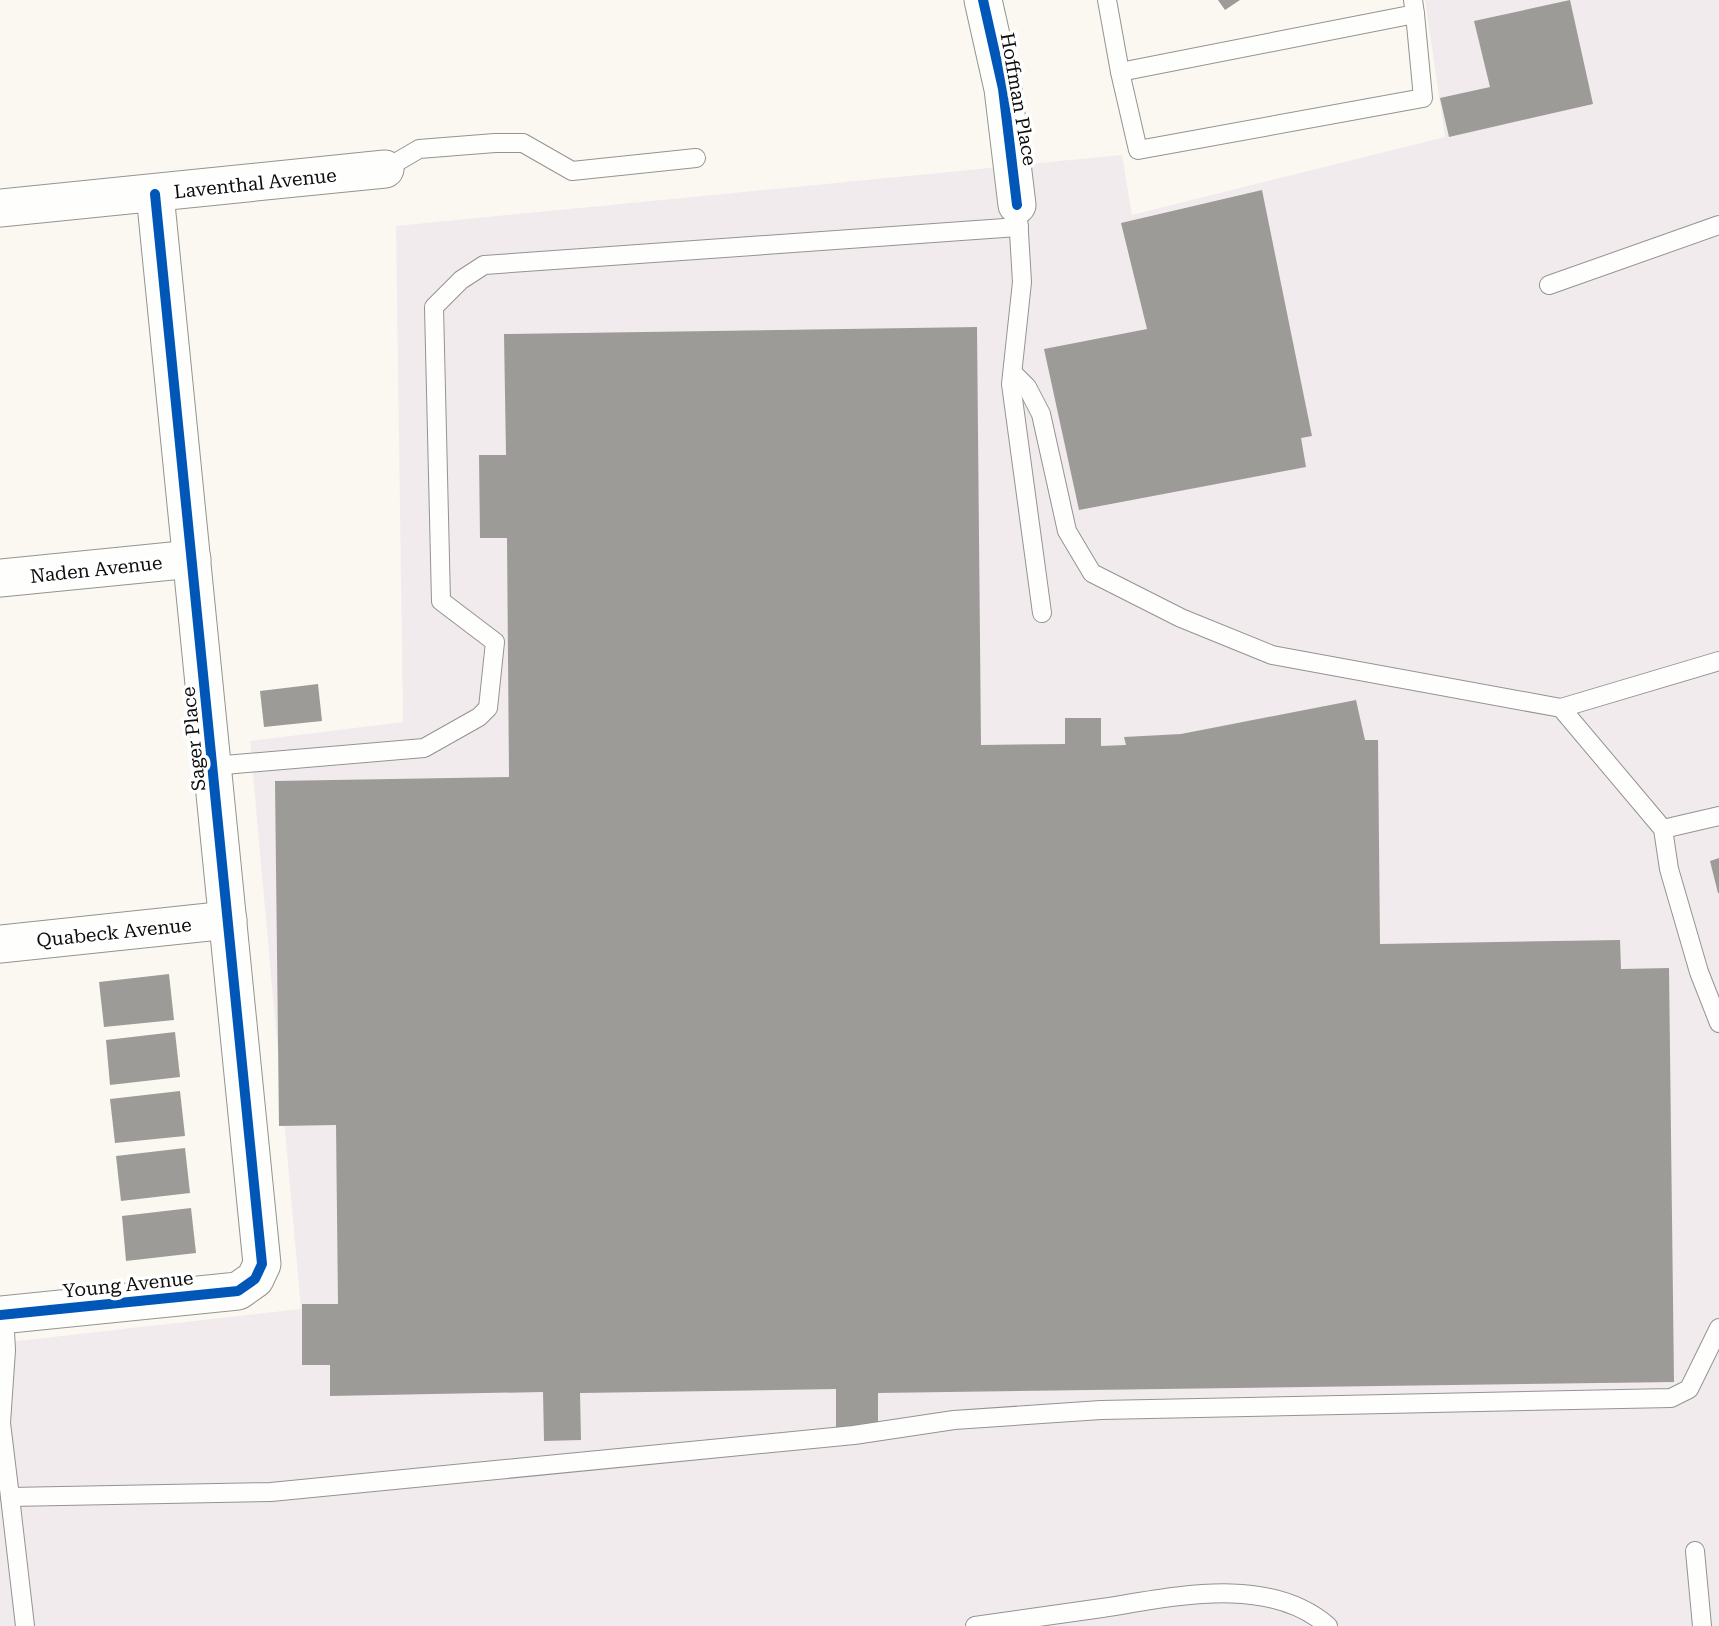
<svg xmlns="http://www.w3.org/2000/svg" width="1719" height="1626" font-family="'Roboto Serif',serif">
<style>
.industrial{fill:#f1ebee}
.building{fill:#9d9b97}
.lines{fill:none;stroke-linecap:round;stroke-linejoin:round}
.service-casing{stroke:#949390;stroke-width:20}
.minor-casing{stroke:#949390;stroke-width:39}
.service{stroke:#fefefd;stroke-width:18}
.minor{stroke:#fefefd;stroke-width:37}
.cycleway-casing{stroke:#fff;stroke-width:15}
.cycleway{stroke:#0057b8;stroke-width:10}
.labels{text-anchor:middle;stroke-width:7;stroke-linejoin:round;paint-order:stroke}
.street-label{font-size:19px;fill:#0d0d0d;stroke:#fff}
</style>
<rect width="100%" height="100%" fill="#faf8f1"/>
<path class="industrial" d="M1425,0H1719V1626H0V1343L301,1309L250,741L403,722L396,226L1122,155L1132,215L1445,137Z"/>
<g class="building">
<path d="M1218,0H1240L1225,10Z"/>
<path d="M1570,0L1593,104L1449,137L1440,98L1490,87L1474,21Z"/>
<path d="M1262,190L1312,436L1301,438L1306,467L1079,510L1044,349L1147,329L1121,223Z"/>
<path d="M977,327L981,745L1065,744V718H1101V746L1126,745L1124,737L1181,734L1356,700L1365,740H1378L1380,944L1620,940L1621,969L1669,968L1674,1382L878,1393V1428L836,1429V1389L580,1393L581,1440L544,1441L543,1392L330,1396V1365H302V1304H338L336,1125L279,1126L275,781L509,777L507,538H480L479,455H506L504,334Z"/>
<path d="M318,684L322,721L264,727L260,691Z"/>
<path d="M1719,858V893H1718L1710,861Z"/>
<path d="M169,974L174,1020L104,1027L99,982Z"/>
<path d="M175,1032L180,1077L110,1085L106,1040Z"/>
<path d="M180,1091L185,1136L115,1143L110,1099Z"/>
<path d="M185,1148L190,1193L121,1201L116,1156Z"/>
<path d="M191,1208L196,1253L126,1261L122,1216Z"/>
</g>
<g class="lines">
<defs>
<g id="service">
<path d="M1107,0L1120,72L1415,14L1413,0"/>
<path d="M1120,72L1138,150L1423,98L1415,14"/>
<path d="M385,169L419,149L495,143H523L572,171L696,158"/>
<path d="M1018,216L1022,282L1011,384L1042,613"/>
<path d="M1549,285L1719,225"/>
<path d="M1013,373L1027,387L1041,414L1067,531L1092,573L1181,618L1272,655L1561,708L1663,829L1669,869L1699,972L1719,1023"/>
<path d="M1561,708L1719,661"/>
<path d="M213,766L424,748L479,717L488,708L495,642L441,601L434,307L461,280L484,265L1019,227"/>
<path d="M1663,829L1719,816"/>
<path d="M4,1314L6,1350L1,1423L10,1497L271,1492L854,1435L954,1420L1101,1410L1671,1398L1689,1389L1719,1328"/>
<path d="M10,1497L25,1626"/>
<path d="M1695,1551L1702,1626"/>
<path d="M975,1626C1018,1620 1060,1614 1102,1608C1173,1597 1268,1574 1328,1626"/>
</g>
<g id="minor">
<path d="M983,0L1003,89L1017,205"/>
<path d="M0,208L385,169"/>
<path d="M0,578L192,559"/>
<path d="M0,944L228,920"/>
<path d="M0,1315L238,1291L255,1279L262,1264L155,194"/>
</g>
</defs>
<use href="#service" class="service-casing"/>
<use href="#minor" class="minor-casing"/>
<use href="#service" class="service"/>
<use href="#minor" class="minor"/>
<defs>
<g id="cycleway">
<path d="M983,0L1003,89L1017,205"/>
<path d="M0,1315L238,1291L255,1279L262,1264L155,194"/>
</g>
</defs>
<use href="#cycleway" class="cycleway-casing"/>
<use href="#cycleway" class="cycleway"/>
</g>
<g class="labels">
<g class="street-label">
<text transform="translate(1019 99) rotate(80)" y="7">Hoffman Place</text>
<text transform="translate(255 183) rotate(-6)" y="7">Laventhal Avenue</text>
<text transform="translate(96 569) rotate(-6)" y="7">Naden Avenue</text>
<text transform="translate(193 739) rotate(-96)" y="7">Sager Place</text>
<text transform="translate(114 932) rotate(-6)" y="7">Quabeck Avenue</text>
<text transform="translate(128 1284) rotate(-6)" y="7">Young Avenue</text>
</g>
</g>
</svg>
